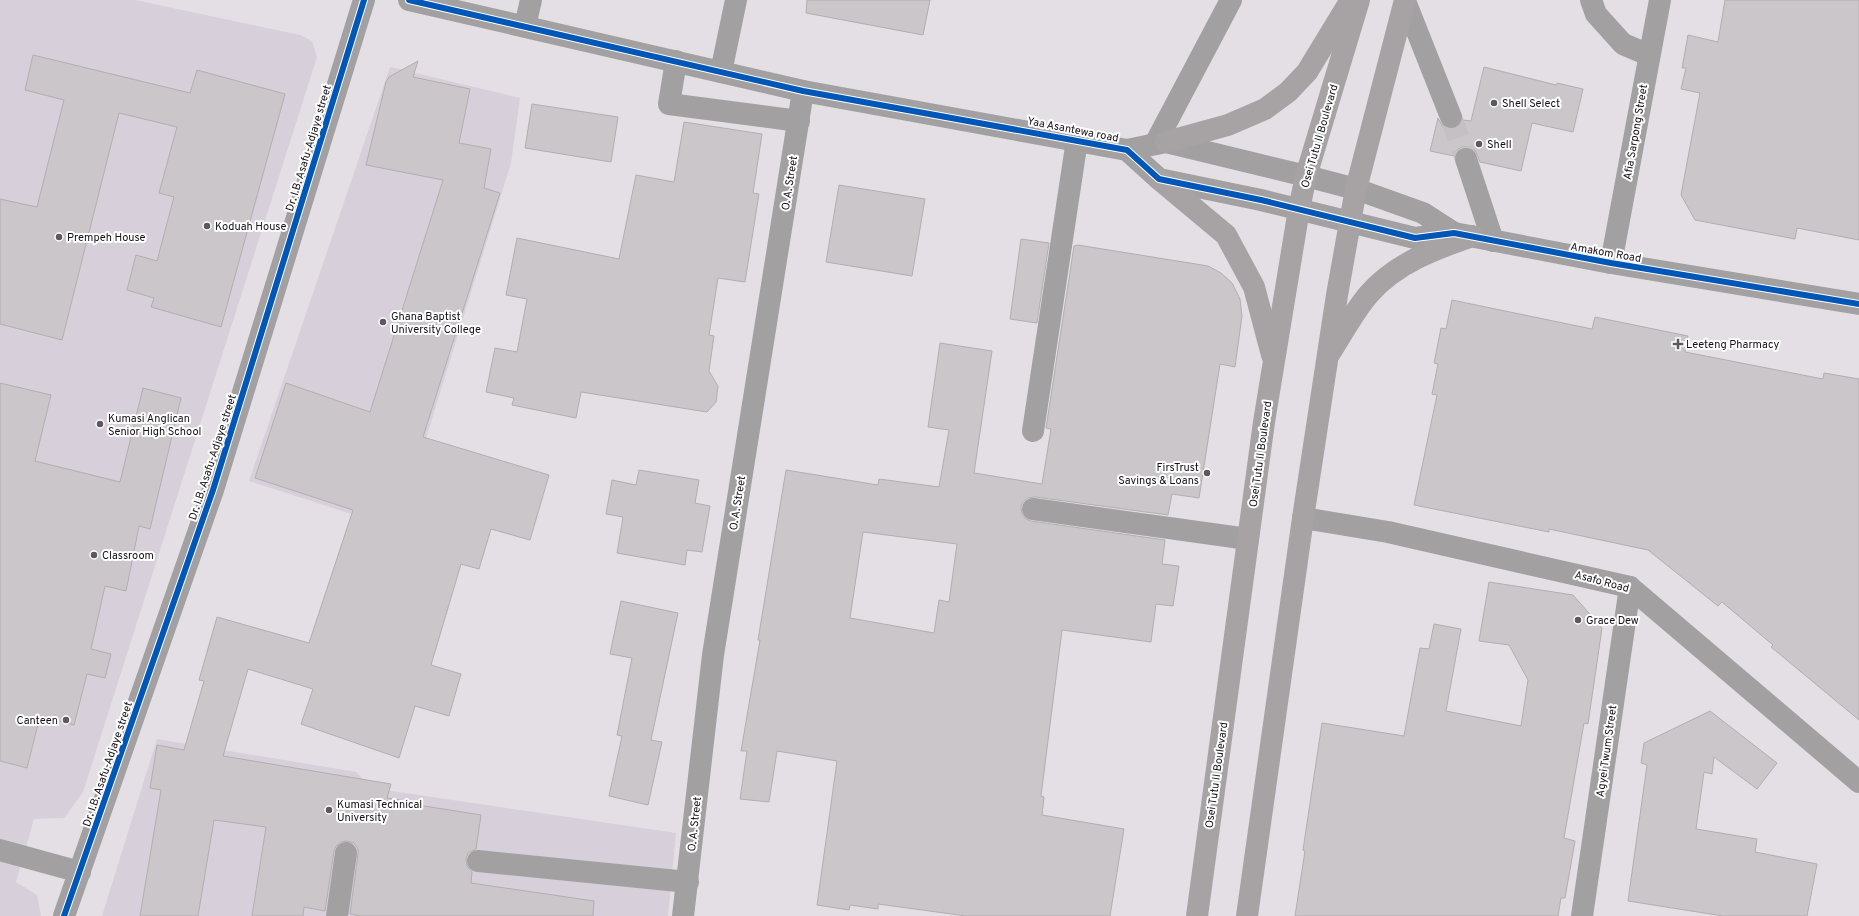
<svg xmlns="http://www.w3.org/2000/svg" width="1859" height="916" font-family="Overpass,sans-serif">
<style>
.built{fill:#d7cfda}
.building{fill:#cac6c9;stroke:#b2aeb0;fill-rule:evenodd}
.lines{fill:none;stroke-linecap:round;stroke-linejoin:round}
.minor-tunnel{stroke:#c4c0c6;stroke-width:22;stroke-dasharray:22 11;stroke-linecap:butt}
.minor{stroke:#a2a0a1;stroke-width:22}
.major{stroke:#a7a3a5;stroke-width:22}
.cycleway-casing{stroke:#fff;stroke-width:8}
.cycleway{stroke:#0057b8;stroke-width:6}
.poi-dot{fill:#5c595e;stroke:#fff;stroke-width:1.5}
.labels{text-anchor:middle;stroke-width:4;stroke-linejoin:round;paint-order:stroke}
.poi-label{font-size:11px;fill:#141115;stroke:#fff;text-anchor:start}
.street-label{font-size:11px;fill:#141115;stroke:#fff}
</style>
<rect width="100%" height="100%" fill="#e3dfe5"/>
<g class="built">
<path d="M0,0H135L300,35L312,41L317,57L83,792L64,818L34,819L16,882L37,895L41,916H0Z"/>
<path d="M390,67L520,98L511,163L398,529L249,481Z"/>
<path d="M157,739L356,772L371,788L676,833L668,916H102Z"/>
</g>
<g class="building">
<path d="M807,0H930L923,35L806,13Z"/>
<path d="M1725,0H1859V240L1797,228L1795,239L1695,220L1681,195L1700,93L1681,89L1686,68H1682L1688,35L1718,42Z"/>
<path d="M33,55L190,93L197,70L285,94L221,327L151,307L154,298L127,290L136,255L157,261L174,197L159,193L177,127L119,113L62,340L0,324V199L37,207L64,100L25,90Z"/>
<path d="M418,61L413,77L470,89L459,143L491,149L484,188L500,193L423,437L549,475L530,540L491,529L479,569L461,564L431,665L461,674L449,716L415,706L399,758L301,724L313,689L248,669L223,756L391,784L387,798L418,803V805L481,815L476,849L468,853L466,859L467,866L472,872L471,883L594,901L593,916H360L350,914L358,854V849L354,843L347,841L341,842L336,846L334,851L325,911L304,907L303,916H252L266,827L214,820L198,916H140L161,790L150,788L157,745L184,750L204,681L199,680L217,617L309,643L353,510L255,478L286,383L370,412L443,180L366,165L386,82L389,77Z"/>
<path d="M1484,67L1556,85L1557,83L1583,89L1573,132L1532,123L1521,171L1480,162L1475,150L1469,147H1462L1457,150L1454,156L1430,151L1438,118L1443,127L1450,129L1456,128L1463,120L1471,121Z"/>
<path d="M532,104L618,117L611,162L525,148Z"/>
<path d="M684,122L762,134L753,193L759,194L745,282L718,278L709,335L714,336L709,371L718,386L716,402L707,412L581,392L576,418L512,405L514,398L486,392L495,348L517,352L527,299L506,295L517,238L619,259L636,175L674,182Z"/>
<path d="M839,185L925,199L912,276L826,262Z"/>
<path d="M1021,239L1049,243L1037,323L1010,319Z"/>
<path d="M1078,245L1208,266L1221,273L1232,283L1240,299L1242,316L1235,367L1220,364L1199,498L1172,494L1168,515L1035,497L1028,498L1023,502L1021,507L1022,514L1026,519L1031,521L1165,540L1162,564L1179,566L1173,606L1156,604L1151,642L1062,630L1041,796L1044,797L1042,815L1124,829L1110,916H966L878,904V909L850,905L849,910L817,905L837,761L777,751L769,802L740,799L747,751H741L760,640H758L786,470L878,485L879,479L939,487L949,430L928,427L940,343L992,351L974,473L1042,484L1051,429L1046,428L1074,246ZM863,532L957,544L949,602L939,600L934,633L850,618Z"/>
<path d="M1452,300L1592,329L1595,317L1688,336L1685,352L1823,379L1824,373L1859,379V720L1771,647L1773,645L1722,602L1718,606L1648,550L1549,529V532L1414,505L1437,395L1432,394L1438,364L1434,363L1441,328L1446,329Z"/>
<path d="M0,383L51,395L35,461L120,482L143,388L181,398L150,529L139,526L126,591L105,586L91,649L111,654L105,678L87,674L74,725L40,716L27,768L0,761Z"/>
<path d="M639,470L699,480L695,503L710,506L702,552L687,550L685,565L617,553L623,517L606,514L612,480L636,485Z"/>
<path d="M1489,582L1573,595L1602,628L1588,724L1584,723L1564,838L1575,841L1565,898H1561L1558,916H1295L1305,851L1303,850L1322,723L1404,736L1420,648L1429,649L1434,624L1461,629L1446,711L1521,726L1528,680L1509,645L1479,641Z"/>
<path d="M621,601L678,613L651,740L662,742L648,805L609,796L622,736L617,735L632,658L610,654Z"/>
<path d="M1710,711L1777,763L1757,789L1714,757L1712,774L1704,772L1696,829L1757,839L1755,852L1817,864L1807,916H1723L1628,901L1647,765L1641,763L1644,743Z"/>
</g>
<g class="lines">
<path class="minor-tunnel" d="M1451,117L1466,159"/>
<g class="minor">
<path d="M409,0L803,91L1127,150L1159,179L1261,200L1415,238L1454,233L1611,263L1859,304"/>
<path d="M1591,0L1596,14L1623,44L1649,55"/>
<path d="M1405,1L1451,117"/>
<path d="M525,26L531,0"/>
<path d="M676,61L669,104L799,121"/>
<path d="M721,72L736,0"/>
<path d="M1155,144L1231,0"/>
<path d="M1127,150L1166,142L1306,176L1356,189L1423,213L1454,233"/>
<path d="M1466,159L1493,241"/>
<path d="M1611,263L1660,0"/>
<path d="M1033,431L1077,140"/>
<path d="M1033,509L1248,539"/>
<path d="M1303,518L1388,532L1630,587L1859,782"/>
<path d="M0,850L80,872"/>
<path d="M478,861L688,882"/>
<path d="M64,916L213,490L364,0"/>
<path d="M337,916L346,853"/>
<path d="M683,916L713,655L803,91"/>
<path d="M1582,916L1630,587"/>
</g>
<g class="major">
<path d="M1166,142L1228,125L1265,109L1288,92L1307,72L1349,3"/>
<path d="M1159,179L1226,235L1254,287L1272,355"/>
<path d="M1330,353C1342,334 1355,310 1369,294C1396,263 1435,249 1472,236"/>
<path d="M1197,916L1264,422L1299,209L1306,176L1359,0"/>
<path d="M1247,916L1303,518L1337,295L1356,189L1405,0"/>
</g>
<defs>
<g id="cycleway">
<path d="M409,0L803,91L1127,150L1159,179L1261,200L1415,238L1454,233L1611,263L1859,304"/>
<path d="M64,916L213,490L364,0"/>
</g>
</defs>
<use href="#cycleway" class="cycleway-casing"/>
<use href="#cycleway" class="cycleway"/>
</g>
<g class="poi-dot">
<circle cx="1494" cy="103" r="4"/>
<circle cx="1479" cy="144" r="4"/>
<circle cx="207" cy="226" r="4"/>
<circle cx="59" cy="237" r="4"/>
<circle cx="383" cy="322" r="4"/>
<path d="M1676 338h4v4h4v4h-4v4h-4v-4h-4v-4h4z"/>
<circle cx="100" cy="424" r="4"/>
<circle cx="1207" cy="473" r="4"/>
<circle cx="94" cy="555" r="4"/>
<circle cx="1578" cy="620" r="4"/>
<circle cx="66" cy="720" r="4"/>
<circle cx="329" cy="810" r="4"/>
</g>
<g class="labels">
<g class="poi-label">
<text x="1502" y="107">Shell Select</text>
<text x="1487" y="148">Shell</text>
<text x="215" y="230">Koduah House</text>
<text x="67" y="241">Prempeh House</text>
<text x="391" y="320">Ghana Baptist<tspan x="391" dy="13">University College</tspan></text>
<text x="1686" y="348">Leeteng Pharmacy</text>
<text x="108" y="422">Kumasi Anglican<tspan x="108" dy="13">Senior High School</tspan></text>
<text x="1199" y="471" text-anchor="end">FirsTrust<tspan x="1199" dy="13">Savings &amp; Loans</tspan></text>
<text x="102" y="559">Classroom</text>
<text x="1586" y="624">Grace Dew</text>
<text x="58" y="724" text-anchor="end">Canteen</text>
<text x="337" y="808">Kumasi Technical<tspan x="337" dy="13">University</tspan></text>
</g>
<g class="street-label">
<text transform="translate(1073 129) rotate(11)" y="4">Yaa Asantewa road</text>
<text transform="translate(1635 132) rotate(-80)" y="4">Afia Sarpong Street</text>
<text transform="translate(1319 136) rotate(-74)" y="4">Osei Tutu II Boulevard</text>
<text transform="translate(308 148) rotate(-73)" y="4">Dr. I.B. Asafu-Adjaye street</text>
<text transform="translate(789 183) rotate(-81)" y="4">O. A. Street</text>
<text transform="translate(1606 252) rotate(10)" y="4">Amakom Road</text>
<text transform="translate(1260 454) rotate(-82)" y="4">Osei Tutu II Boulevard</text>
<text transform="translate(212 457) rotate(-72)" y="4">Dr. I.B. Asafu-Adjaye street</text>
<text transform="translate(737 503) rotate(-81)" y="4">O. A. Street</text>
<text transform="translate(1602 581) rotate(15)" y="4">Asafo Road</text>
<text transform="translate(1606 751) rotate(-82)" y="4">Agyei Twum Street</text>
<text transform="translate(107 764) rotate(-71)" y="4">Dr. I.B. Asafu-Adjaye street</text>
<text transform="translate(1216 775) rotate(-82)" y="4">Osei Tutu II Boulevard</text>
<text transform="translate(694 824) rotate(-84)" y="4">O. A. Street</text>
</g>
</g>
</svg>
